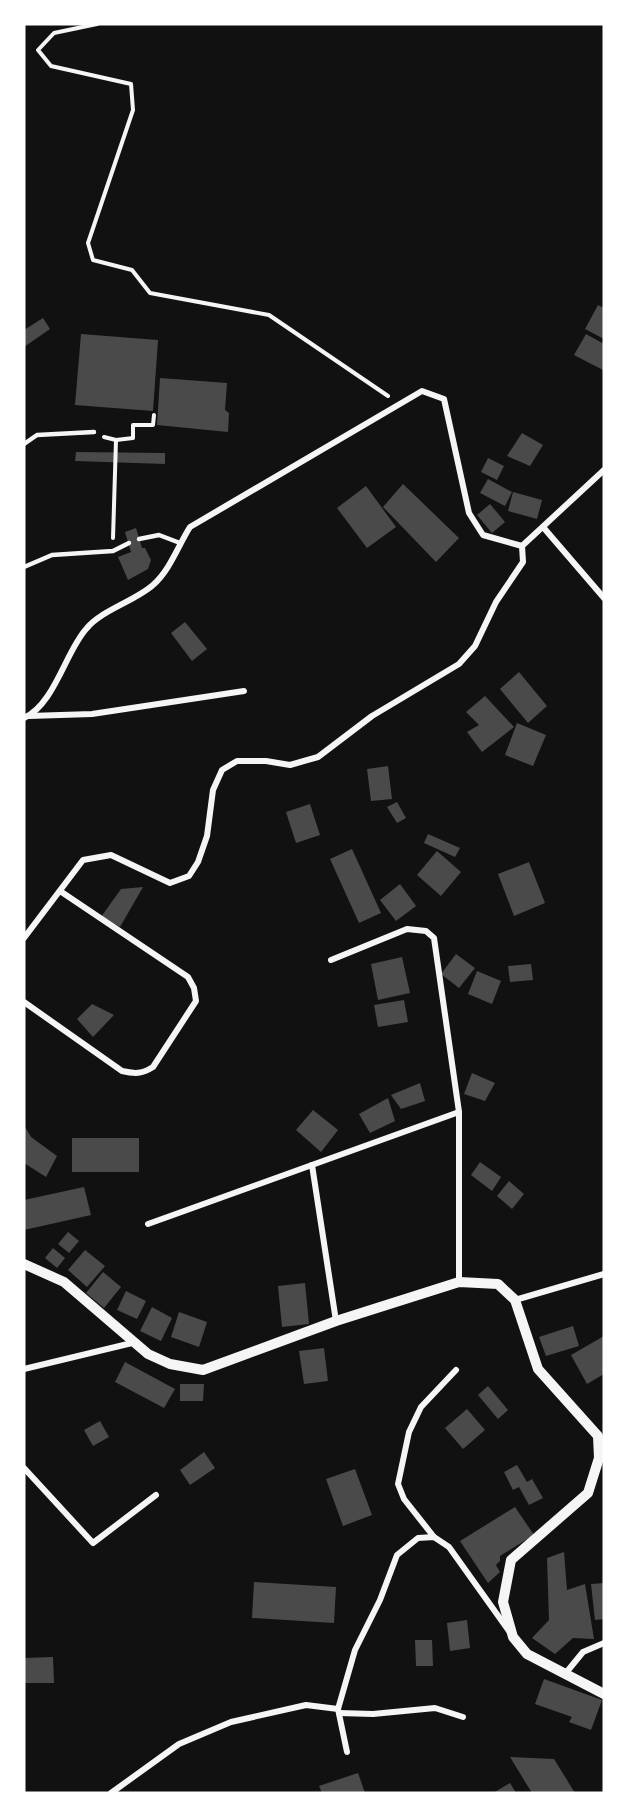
<svg xmlns="http://www.w3.org/2000/svg" width="628" height="1817" font-family="'Space Grotesk',sans-serif">
<style>
.building{fill:#4a4a4a}
.lines{fill:none;stroke-linecap:round;stroke-linejoin:round}
.path{stroke:#f5f5f5;stroke-width:4}
.service{stroke:#f5f5f5;stroke-width:4.5}
.minor{stroke:#f5f5f5;stroke-width:6}
.tertiary{stroke:#f5f5f5;stroke-width:10}
</style>
<rect width="100%" height="100%" fill="#111"/>
<g class="building">
<path d="M598,305L604,308V339L585,329Z"/>
<path d="M43,318L50,329L24,347V330Z"/>
<path d="M81,334L158,340L153,411L75,405Z"/>
<path d="M586,334L604,344L603,370L574,355Z"/>
<path d="M160,378L227,383L225,410L229,413L228,432L157,425Z"/>
<path d="M522,433L543,445L530,466L507,456Z"/>
<path d="M76,452L165,453V464L75,461Z"/>
<path d="M488,458L504,466L497,480L481,472Z"/>
<path d="M488,479L512,492L505,506L480,493Z"/>
<path d="M403,484L459,538L436,562L383,507Z"/>
<path d="M366,486L396,527L367,548L337,508Z"/>
<path d="M513,492L542,500L537,519L508,511Z"/>
<path d="M490,504L505,522L492,533L477,515Z"/>
<path d="M136,528L142,548H145L151,560L148,569L128,580L118,557L131,552L125,532Z"/>
<path d="M185,622L207,649L192,661L171,633Z"/>
<path d="M519,672L547,706L528,723L500,689Z"/>
<path d="M485,696L514,727L482,752L467,732L479,725L466,712Z"/>
<path d="M517,723L546,735L533,766L505,755Z"/>
<path d="M388,766L392,799L371,801L367,769Z"/>
<path d="M397,802L406,818L397,823L387,807Z"/>
<path d="M310,804L320,835L296,843L286,812Z"/>
<path d="M428,834L460,848L455,857L424,843Z"/>
<path d="M352,849L381,913L359,923L330,859Z"/>
<path d="M437,851L461,872L441,896L417,875Z"/>
<path d="M529,862L545,903L514,916L498,874Z"/>
<path d="M400,884L416,906L396,921L380,900Z"/>
<path d="M143,887L120,927L101,917L121,889Z"/>
<path d="M456,954L475,968L459,988L441,974Z"/>
<path d="M402,957L410,993L378,1000L371,964Z"/>
<path d="M531,964L533,980L510,982L508,966Z"/>
<path d="M477,971L501,981L492,1004L468,994Z"/>
<path d="M404,1000L408,1022L378,1027L374,1005Z"/>
<path d="M92,1004L114,1015L93,1037L77,1019Z"/>
<path d="M472,1073L495,1083L485,1101L464,1094Z"/>
<path d="M420,1083L425,1101L401,1109L391,1095Z"/>
<path d="M388,1098L395,1121L370,1133L359,1114Z"/>
<path d="M313,1110L338,1130L321,1152L296,1130Z"/>
<path d="M24,1125L31,1137L57,1156L46,1177L24,1163Z"/>
<rect x="72" y="1138" width="67" height="34"/>
<path d="M480,1162L501,1177L492,1191L471,1175Z"/>
<path d="M509,1181L524,1194L512,1209L497,1196Z"/>
<path d="M84,1187L91,1215L24,1230V1200Z"/>
<path d="M68,1232L79,1241L69,1253L58,1244Z"/>
<path d="M53,1248L65,1258L57,1268L45,1258Z"/>
<path d="M85,1250L105,1266L87,1287L68,1270Z"/>
<path d="M103,1272L121,1287L104,1308L86,1293Z"/>
<path d="M305,1283L309,1324L282,1327L278,1286Z"/>
<path d="M126,1291L146,1301L137,1319L117,1310Z"/>
<path d="M152,1307L172,1318L161,1341L140,1331Z"/>
<path d="M179,1312L207,1322L199,1347L171,1337Z"/>
<path d="M573,1326L579,1346L546,1356L539,1337Z"/>
<path d="M604,1336V1374L587,1384L571,1355Z"/>
<path d="M324,1348L328,1381L304,1384L299,1351Z"/>
<path d="M125,1362L175,1389L164,1408L115,1382Z"/>
<path d="M180,1384H204L203,1401H180Z"/>
<path d="M488,1386L508,1410L498,1419L478,1395Z"/>
<path d="M467,1409L485,1430L463,1449L445,1428Z"/>
<path d="M100,1421L109,1437L93,1446L84,1430Z"/>
<path d="M204,1452L215,1468L190,1485L180,1470Z"/>
<path d="M517,1465L527,1482L532,1479L543,1498L529,1505L519,1487L513,1490L504,1472Z"/>
<path d="M355,1469L372,1515L343,1526L326,1479Z"/>
<path d="M515,1507L534,1535L500,1556V1561L496,1565L500,1572L488,1583L460,1541Z"/>
<path d="M564,1552L567,1590L585,1584L594,1639L573,1638L555,1654L532,1638L549,1620L547,1558Z"/>
<path d="M254,1582L336,1587L334,1623L252,1618Z"/>
<path d="M604,1583V1619L595,1620L591,1584Z"/>
<path d="M467,1620L470,1648L450,1651L447,1623Z"/>
<path d="M415,1640H432L433,1666H416Z"/>
<path d="M53,1657L54,1683H24V1658Z"/>
<path d="M544,1679L602,1700L591,1730L569,1722L572,1717L535,1704Z"/>
<path d="M510,1757L554,1759L575,1793H532Z"/>
<path d="M358,1773L365,1793H322L319,1786Z"/>
<path d="M510,1783L516,1793H493Z"/>
</g>
<g class="lines">
<g class="path">
<path d="M97,24L54,33L38,50L51,66L131,84L133,110L88,243L93,260L132,270L150,293L269,315L388,396"/>
<path d="M104,437L116,440L133,438V425H153L154,415"/>
<path d="M113,538L116,440"/>
</g>
<g class="service">
<path d="M24,444L37,435L94,432"/>
<path d="M139,539L159,535L180,543"/>
<path d="M24,567L52,555L113,551L129,543"/>
</g>
<g class="minor">
<path d="M543,527L604,598"/>
<path d="M522,546L604,470"/>
<path d="M29,716L92,714L244,691"/>
<path d="M24,718C55,704 66,650 87,628C102,610 135,601 153,585C170,570 178,546 190,527L422,391L444,399L469,513L483,535L522,546L523,562L496,602L475,646L459,664L372,716L318,757L290,765L266,761H237L222,770L213,790L207,836L198,862L189,876L170,883L111,855L83,860L24,938"/>
<path d="M331,960L407,929L426,931L434,938L459,1112V1282"/>
<path d="M24,1002L122,1071C135,1074 142,1074 153,1067L196,1001L194,988L188,977L60,891"/>
<path d="M312,1165L336,1321"/>
<path d="M148,1224L459,1112"/>
<path d="M515,1300L604,1274"/>
<path d="M24,1369L132,1343"/>
<path d="M24,1468L93,1543L156,1495"/>
<path d="M434,1537L404,1499L398,1484L409,1432L421,1407L456,1370"/>
<path d="M565,1674L583,1652L604,1643"/>
<path d="M339,1713L373,1714L435,1708L463,1717"/>
<path d="M347,1752L338,1709L355,1650L380,1600L397,1555L418,1538L434,1537L449,1547L509,1631"/>
<path d="M111,1793L179,1744L231,1722L306,1705L338,1709"/>
</g>
<path class="tertiary" d="M24,1264L64,1282L148,1354L170,1364L203,1370L336,1321L459,1282L498,1284L515,1300L538,1369L598,1436L599,1458L588,1493L511,1560L503,1602L513,1637L527,1654L604,1694"/>
</g>
<rect width="628" height="1817" fill="none" stroke="#ffffff" stroke-width="51"/>
</svg>
